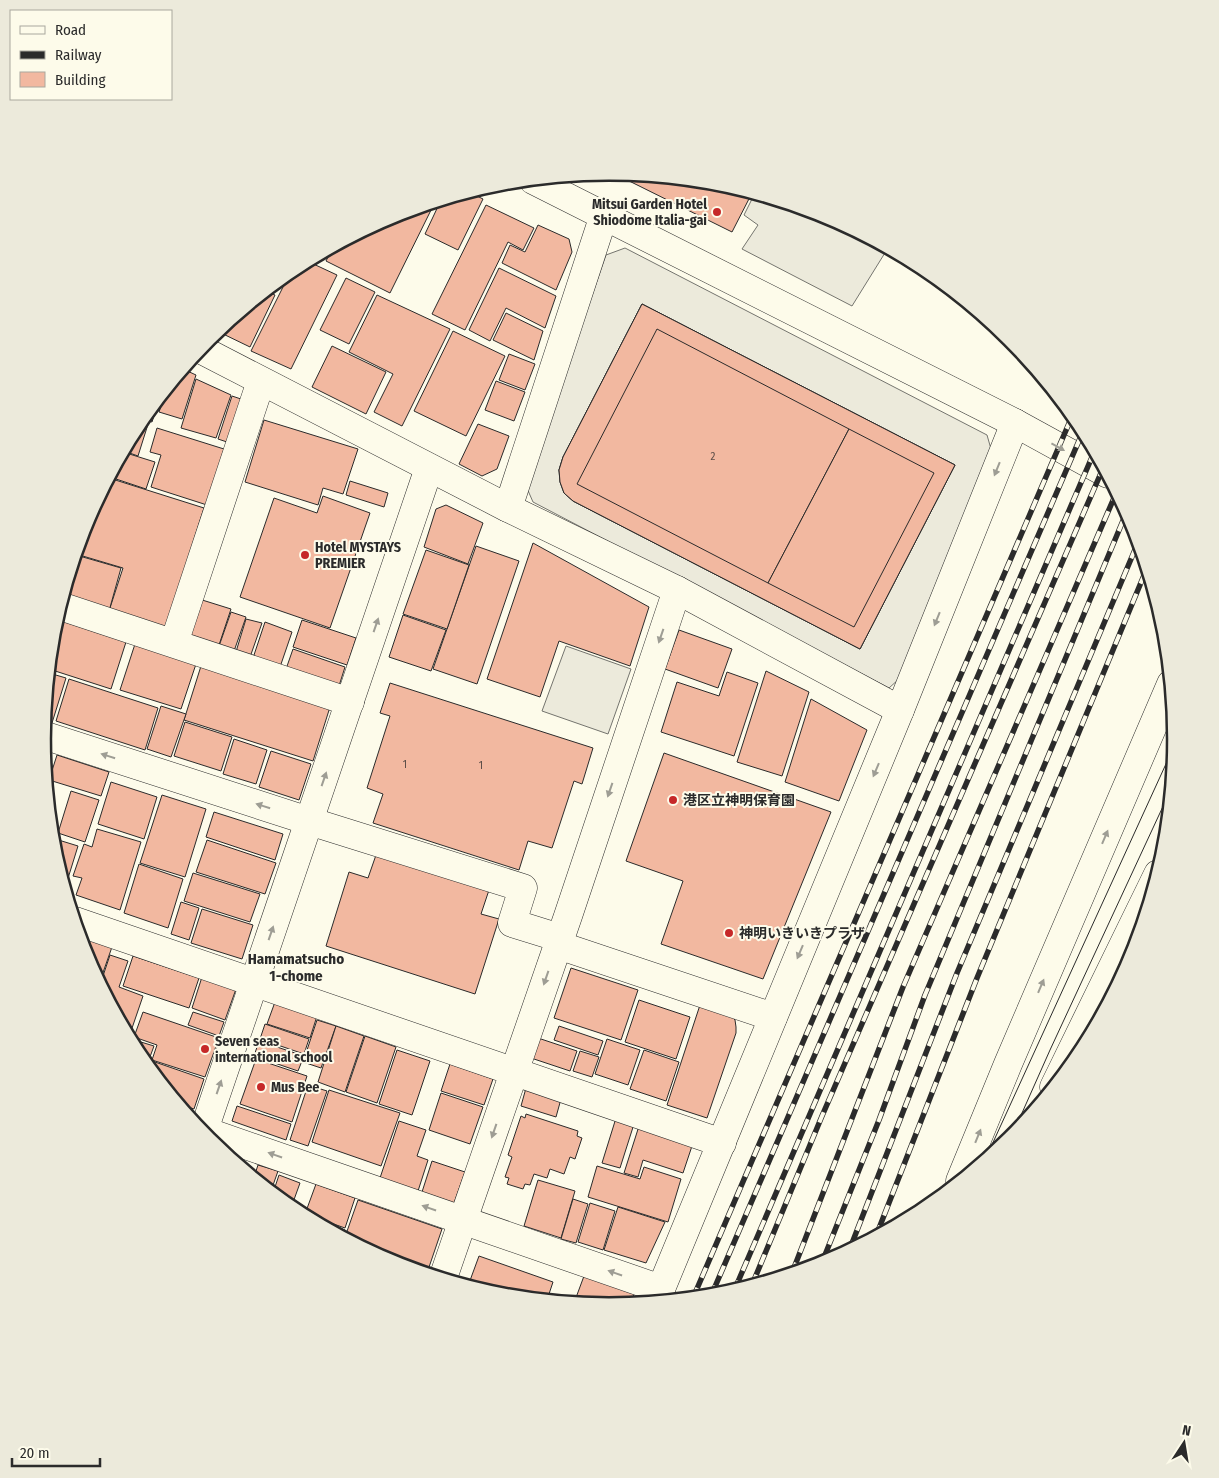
<svg xmlns="http://www.w3.org/2000/svg" width="1219" height="1478" font-family="'Fira Sans Condensed','Noto Sans JP',sans-serif">
<style>
.parking{fill:#eceadb;stroke:#74746e;fill-rule:evenodd}
.building{fill:#f2b8a0;stroke:#2b2b2b;fill-rule:evenodd}
.lines{fill:none;stroke-linecap:round;stroke-linejoin:round}
.minor-casing{stroke:#2b2b2b;stroke-width:29}
.major-casing{stroke:#2b2b2b;stroke-width:29}
.minor{stroke:#fdfbea;stroke-width:28}
.major{stroke:#fdfbea;stroke-width:28}
.tram{stroke:#2b2b2b;stroke-width:1}
.rail-casing{stroke:#2b2b2b;stroke-width:5.5}
.rail{stroke:#fdfbea;stroke-width:4;stroke-dasharray:11;stroke-linecap:butt}
.oneway{fill:#9e9d94}
.poi-dot{fill:#c62828;stroke:#fdfbea;stroke-width:2}
.labels{text-anchor:middle;stroke-width:4;stroke-linejoin:round;paint-order:stroke}
.number-label{font-size:11px;fill:#5d4e48}
.poi-label{font-size:14px;font-weight:bold;fill:#2b2b2b;stroke:#fdfbea;text-anchor:start}
.neighbourhood-label{font-size:15px;font-weight:bold;fill:#2b2b2b;stroke:#fdfbea}
.rim{fill:none;stroke:#2b2b2b;stroke-width:2.5}
</style>
<rect width="100%" height="100%" fill="#fdfbea"/>
<g class="parking">
<path d="M755,193L827,215L888,248L852,306L742,249L758,225L744,215Z"/>
<path d="M625,248L987,435L991,449L899,679L889,688L533,502L526,486L606,255ZM642,304L955,465L860,649L573,501L564,493L559,470L563,457Z"/>
<path d="M566,646L631,669L608,734L542,711Z"/>
</g>
<g class="building">
<path d="M611,172L720,183L752,193L732,232Z"/>
<path d="M469,192L483,199L458,250L425,234L441,200Z"/>
<path d="M435,202L390,293L326,261L333,247L393,215Z"/>
<path d="M486,205L534,228L523,250L508,242L465,330L432,314Z"/>
<path d="M538,225L569,239L572,252L556,290L502,263L510,245L525,252Z"/>
<path d="M307,261L337,275L291,369L251,351L291,271Z"/>
<path d="M499,268L556,296L545,328L506,308L490,341L469,330Z"/>
<path d="M346,278L375,292L349,344L320,330Z"/>
<path d="M266,291L275,295L250,347L219,332L221,328Z"/>
<path d="M377,295L450,329L402,426L374,412L393,374L349,352Z"/>
<path d="M642,304L955,465L860,649L573,501L564,493L560,482L559,470L563,457ZM657,329L934,473L854,627L577,484Z"/>
<path d="M642,304L955,465L860,649L573,501L564,493L560,482L559,470L563,457Z"/>
<path d="M506,313L543,331L534,360L493,340Z"/>
<path d="M657,329L849,429L768,583L577,484Z"/>
<path d="M453,331L505,356L466,436L414,411Z"/>
<path d="M332,346L386,372L366,414L312,387Z"/>
<path d="M509,354L535,364L525,390L499,380Z"/>
<path d="M183,369L196,375L182,419L159,412L167,389Z"/>
<path d="M196,379L231,395L216,438L181,428Z"/>
<path d="M496,381L525,392L514,421L485,410Z"/>
<path d="M232,396L247,401L233,444L218,439Z"/>
<path d="M157,401H159L152,422L142,419Z"/>
<path d="M142,419L149,421L138,456L124,451Z"/>
<path d="M264,420L358,449L343,494L323,488L318,505L245,482Z"/>
<path d="M478,424L509,436L497,469L482,476L459,464Z"/>
<path d="M157,428L224,449L207,505L151,487L161,455L150,452Z"/>
<path d="M849,429L934,473L854,627L768,583Z"/>
<path d="M123,452L155,462L146,489L110,477Z"/>
<path d="M109,478L204,508L165,631L108,614L123,568L76,554L86,522Z"/>
<path d="M350,481L388,493L384,507L346,495Z"/>
<path d="M323,496L370,513L330,628L240,597L274,498L317,513Z"/>
<path d="M446,505L483,523L468,564L424,547L436,509Z"/>
<path d="M533,543L649,607L630,666L559,641L540,697L487,679Z"/>
<path d="M476,546L519,561L477,684L433,669Z"/>
<path d="M426,550L469,565L447,629L403,614Z"/>
<path d="M76,555L121,568L109,611L63,597Z"/>
<path d="M199,599L231,609L219,645L188,635Z"/>
<path d="M231,612L246,617L233,654L218,649Z"/>
<path d="M403,615L446,630L431,671L389,657Z"/>
<path d="M56,619L126,642L111,689L49,669L53,628Z"/>
<path d="M246,619L262,623L249,660L235,655Z"/>
<path d="M302,620L356,638L347,665L293,647Z"/>
<path d="M265,622L292,632L279,670L252,661Z"/>
<path d="M679,630L732,649L718,688L665,669Z"/>
<path d="M135,644L196,664L181,709L120,690Z"/>
<path d="M293,649L345,667L338,689L285,672Z"/>
<path d="M201,666L330,707L313,761L184,720Z"/>
<path d="M766,671L809,692L782,776L737,762Z"/>
<path d="M727,672L758,683L734,756L661,732L677,682L719,696Z"/>
<path d="M49,673L66,678L52,723L44,721Z"/>
<path d="M69,679L158,708L145,750L56,721Z"/>
<path d="M390,683L593,748L582,784L574,781L552,848L528,841L519,870L373,823L383,794L367,788L390,716L380,713Z"/>
<path d="M811,699L867,730L839,801L785,782Z"/>
<path d="M161,706L186,714L171,757L147,749Z"/>
<path d="M185,722L232,737L221,771L174,756Z"/>
<path d="M234,739L267,750L256,784L223,774Z"/>
<path d="M271,751L311,764L299,800L259,787Z"/>
<path d="M664,753L831,812L763,979L661,944L683,881L626,861Z"/>
<path d="M57,755L109,772L101,796L49,780Z"/>
<path d="M111,782L157,797L144,839L98,824Z"/>
<path d="M71,791L99,800L85,842L58,833Z"/>
<path d="M162,795L206,809L185,877L140,863Z"/>
<path d="M214,812L283,834L275,860L206,837Z"/>
<path d="M97,829L141,842L120,910L76,895L82,878L73,876L84,844L92,847Z"/>
<path d="M52,838L78,846L65,888L53,849Z"/>
<path d="M207,840L276,863L265,894L196,872Z"/>
<path d="M376,855L489,890L481,914L499,919L475,994L326,946L349,872L368,878Z"/>
<path d="M139,864L183,879L168,928L124,913Z"/>
<path d="M193,873L260,894L250,922L184,901Z"/>
<path d="M181,902L199,908L189,940L171,934Z"/>
<path d="M202,909L253,925L242,959L191,943Z"/>
<path d="M84,938L112,947L100,981L98,980L86,956L82,943Z"/>
<path d="M110,955L128,961L119,987L143,996L129,1037L99,981L101,982Z"/>
<path d="M133,956L199,978L189,1008L123,986Z"/>
<path d="M571,968L638,990L621,1040L554,1018Z"/>
<path d="M202,977L236,989L225,1020L192,1008Z"/>
<path d="M639,1000L690,1017L676,1059L625,1042Z"/>
<path d="M275,1002L317,1016L310,1038L267,1024Z"/>
<path d="M701,1002L731,1015L735,1020L736,1027V1033L707,1118L667,1105Z"/>
<path d="M143,1012L219,1038L205,1077L152,1060L157,1045L134,1037Z"/>
<path d="M193,1012L224,1022L219,1036L188,1025Z"/>
<path d="M317,1020L336,1026L321,1068L303,1062Z"/>
<path d="M265,1024L309,1039L304,1054L260,1039Z"/>
<path d="M336,1026L364,1036L345,1092L318,1082Z"/>
<path d="M559,1026L603,1041L598,1055L554,1040Z"/>
<path d="M365,1036L396,1047L377,1103L346,1092Z"/>
<path d="M538,1038L577,1051L570,1071L531,1058Z"/>
<path d="M131,1039L154,1046L147,1065L138,1054Z"/>
<path d="M607,1039L640,1050L628,1085L595,1074Z"/>
<path d="M259,1041L304,1056L298,1071L254,1056Z"/>
<path d="M397,1050L430,1061L412,1115L379,1104Z"/>
<path d="M644,1050L679,1062L666,1101L630,1089Z"/>
<path d="M580,1051L599,1057L592,1077L573,1071Z"/>
<path d="M256,1059L307,1076L292,1122L240,1104Z"/>
<path d="M152,1061L204,1079L194,1109L179,1104L150,1068Z"/>
<path d="M450,1064L493,1079L484,1105L441,1091Z"/>
<path d="M308,1085L327,1091L308,1146L290,1140Z"/>
<path d="M526,1088L561,1099L556,1117L521,1106Z"/>
<path d="M329,1090L400,1113L381,1166L312,1142Z"/>
<path d="M441,1093L483,1107L470,1144L429,1130Z"/>
<path d="M237,1106L291,1124L286,1140L232,1121Z"/>
<path d="M526,1114L578,1131L577,1136L582,1138L575,1159L570,1157L564,1174L550,1169L547,1178L534,1174L530,1185L525,1184L523,1189L507,1184L509,1178L505,1177L512,1157L508,1155L521,1116L525,1118Z"/>
<path d="M616,1118L634,1124L620,1168L602,1163Z"/>
<path d="M399,1121L426,1130L417,1156L428,1160L418,1191L380,1178Z"/>
<path d="M639,1126L693,1143L683,1173L643,1160L638,1177L624,1173Z"/>
<path d="M432,1161L465,1172L454,1203L422,1192Z"/>
<path d="M258,1165L278,1171L271,1191L254,1177Z"/>
<path d="M597,1166L640,1179L644,1167L681,1179L668,1222L588,1197Z"/>
<path d="M279,1175L300,1183L291,1208L273,1193Z"/>
<path d="M538,1180L575,1191L561,1238L524,1226Z"/>
<path d="M316,1184L355,1198L345,1228L305,1214Z"/>
<path d="M573,1199L588,1204L576,1243L561,1239Z"/>
<path d="M358,1200L442,1229L427,1273L392,1263L345,1237Z"/>
<path d="M590,1203L615,1211L603,1250L578,1242Z"/>
<path d="M618,1207L665,1222L646,1263L604,1250Z"/>
<path d="M305,1216L345,1230L343,1236Z"/>
<path d="M479,1256L553,1282L547,1300L499,1295L468,1286Z"/>
<path d="M584,1276L634,1294L631,1304L609,1306L574,1303Z"/>
</g>
<g class="lines">
<defs>
<g id="minor">
<path d="M533,180L1015,423L1108,474"/>
<path d="M200,349L508,508L677,590L900,710"/>
<path d="M508,508L604,215"/>
<path d="M60,606L350,702"/>
<path d="M174,643L261,381"/>
<path d="M43,735L309,821L523,888L512,923L560,938"/>
<path d="M75,921L722,1143"/>
<path d="M558,945L773,1017"/>
<path d="M199,1129L661,1289"/>
<path d="M203,1133L429,468"/>
<path d="M443,1278L568,916L677,590"/>
<path d="M656,1301L900,710L1015,423"/>
</g>
<g id="major">
<path d="M1054,1087L1158,874"/>
<path d="M960,1181L1008,1064L1171,684"/>
</g>
</defs>
<use href="#minor" class="minor-casing"/>
<use href="#major" class="major-casing"/>
<use href="#minor" class="minor"/>
<use href="#major" class="major"/>
<g class="tram">
<path d="M1010,1140L1050,1050L1172,787"/>
<path d="M985,1160L1176,742"/>
</g>
<defs>
<g id="rail">
<path d="M876,1236L977,978L1147,568"/>
<path d="M849,1251L957,973L1139,540"/>
<path d="M821,1265L879,1120L925,995L1127,511"/>
<path d="M792,1273L903,987L1117,491"/>
<path d="M752,1285L822,1116L1104,466"/>
<path d="M734,1291L1095,450"/>
<path d="M711,1296L1084,429"/>
<path d="M693,1298L1073,414"/>
</g>
</defs>
<use href="#rail" class="rail-casing"/>
<use href="#rail" class="rail"/>
</g>
<defs><path id="oneway-solid" d="M-6-.8H1V-3.2L6.5 0L1 3.2V.8H-6Z" transform="scale(1.25)"/></defs>
<g class="oneway">
<use href="#oneway-solid" transform="translate(1058 447) rotate(29)"/>
<use href="#oneway-solid" transform="translate(997 469) rotate(112)"/>
<use href="#oneway-solid" transform="translate(937 619) rotate(112)"/>
<use href="#oneway-solid" transform="translate(376 625) rotate(-71)"/>
<use href="#oneway-solid" transform="translate(661 636) rotate(109)"/>
<use href="#oneway-solid" transform="translate(108 756) rotate(-162)"/>
<use href="#oneway-solid" transform="translate(876 770) rotate(113)"/>
<use href="#oneway-solid" transform="translate(324 779) rotate(-71)"/>
<use href="#oneway-solid" transform="translate(610 790) rotate(109)"/>
<use href="#oneway-solid" transform="translate(263 806) rotate(-162)"/>
<use href="#oneway-solid" transform="translate(1105 837) rotate(-67)"/>
<use href="#oneway-solid" transform="translate(271 933) rotate(-71)"/>
<use href="#oneway-solid" transform="translate(800 952) rotate(113)"/>
<use href="#oneway-solid" transform="translate(546 978) rotate(109)"/>
<use href="#oneway-solid" transform="translate(1041 986) rotate(-67)"/>
<use href="#oneway-solid" transform="translate(219 1087) rotate(-71)"/>
<use href="#oneway-solid" transform="translate(494 1131) rotate(109)"/>
<use href="#oneway-solid" transform="translate(978 1136) rotate(-68)"/>
<use href="#oneway-solid" transform="translate(275 1155) rotate(-161)"/>
<use href="#oneway-solid" transform="translate(429 1208) rotate(-161)"/>
<use href="#oneway-solid" transform="translate(615 1273) rotate(-161)"/>
</g>
<g class="poi-dot">
<circle cx="717" cy="212" r="5"/>
<circle cx="305" cy="555" r="5"/>
<circle cx="673" cy="800" r="5"/>
<circle cx="729" cy="933" r="5"/>
<circle cx="205" cy="1049" r="5"/>
<circle cx="261" cy="1087" r="5"/>
</g>
<g class="labels">
<g class="number-label">
<text x="713" y="460">2</text>
<text x="405" y="768">1</text>
<text x="481" y="769">1</text>
</g>
<g class="poi-label">
<text x="707" y="209" text-anchor="end">Mitsui Garden Hotel<tspan x="707" dy="16">Shiodome Italia-gai</tspan></text>
<text x="315" y="552">Hotel MYSTAYS<tspan x="315" dy="16">PREMIER</tspan></text>
<text x="683" y="805">港区立神明保育園</text>
<text x="739" y="938">神明いきいきプラザ</text>
<text x="215" y="1046">Seven seas<tspan x="215" dy="16">international school</tspan></text>
<text x="271" y="1092">Mus Bee</text>
</g>
<g class="neighbourhood-label">
<text x="296" y="964">Hamamatsucho<tspan x="296" dy="17">1-chome</tspan></text>
</g>
</g>
<path d="M0 0H1219V1478H0ZM51 739a558 558 0 1 1 1116 0a558 558 0 1 1-1116 0Z" fill="#eceadb" fill-rule="evenodd"/>
<path class="rim" d="M51 739a558 558 0 1 1 1116 0a558 558 0 1 1-1116 0Z"/>
<rect x="10" y="10" width="162" height="90" fill="#fdfbea" stroke="#a9a89e"/>
<rect x="20" y="26" width="25" height="8" fill="#fdfbea" stroke="#a9a89e"/>
<text x="55" y="35" font-size="15" fill="#2b2b2b">Road</text>
<rect x="20" y="51" width="25" height="8" fill="#2b2b2b" stroke="#a9a89e"/>
<text x="55" y="60" font-size="15" fill="#2b2b2b">Railway</text>
<rect x="20" y="72" width="25" height="15" fill="#f2b8a0" stroke="#a9a89e"/>
<text x="55" y="85" font-size="15" fill="#2b2b2b">Building</text>
<g transform="translate(1184 1443) rotate(12)" stroke="#fdfbea" stroke-width="4" paint-order="stroke">
<path d="M0-4L9 19L0 12L-9 19Z" fill="#2b2b2b"/>
<text y="-8" font-size="14" font-weight="bold" text-anchor="middle" fill="#2b2b2b">N</text>
</g>
<path d="M12 1458v8h88v-8" fill="none" stroke="#2b2b2b" stroke-width="2.5"/>
<text x="20" y="1458" font-size="15" fill="#2b2b2b" stroke="#fdfbea" stroke-width="4" paint-order="stroke">20 m</text>
</svg>
